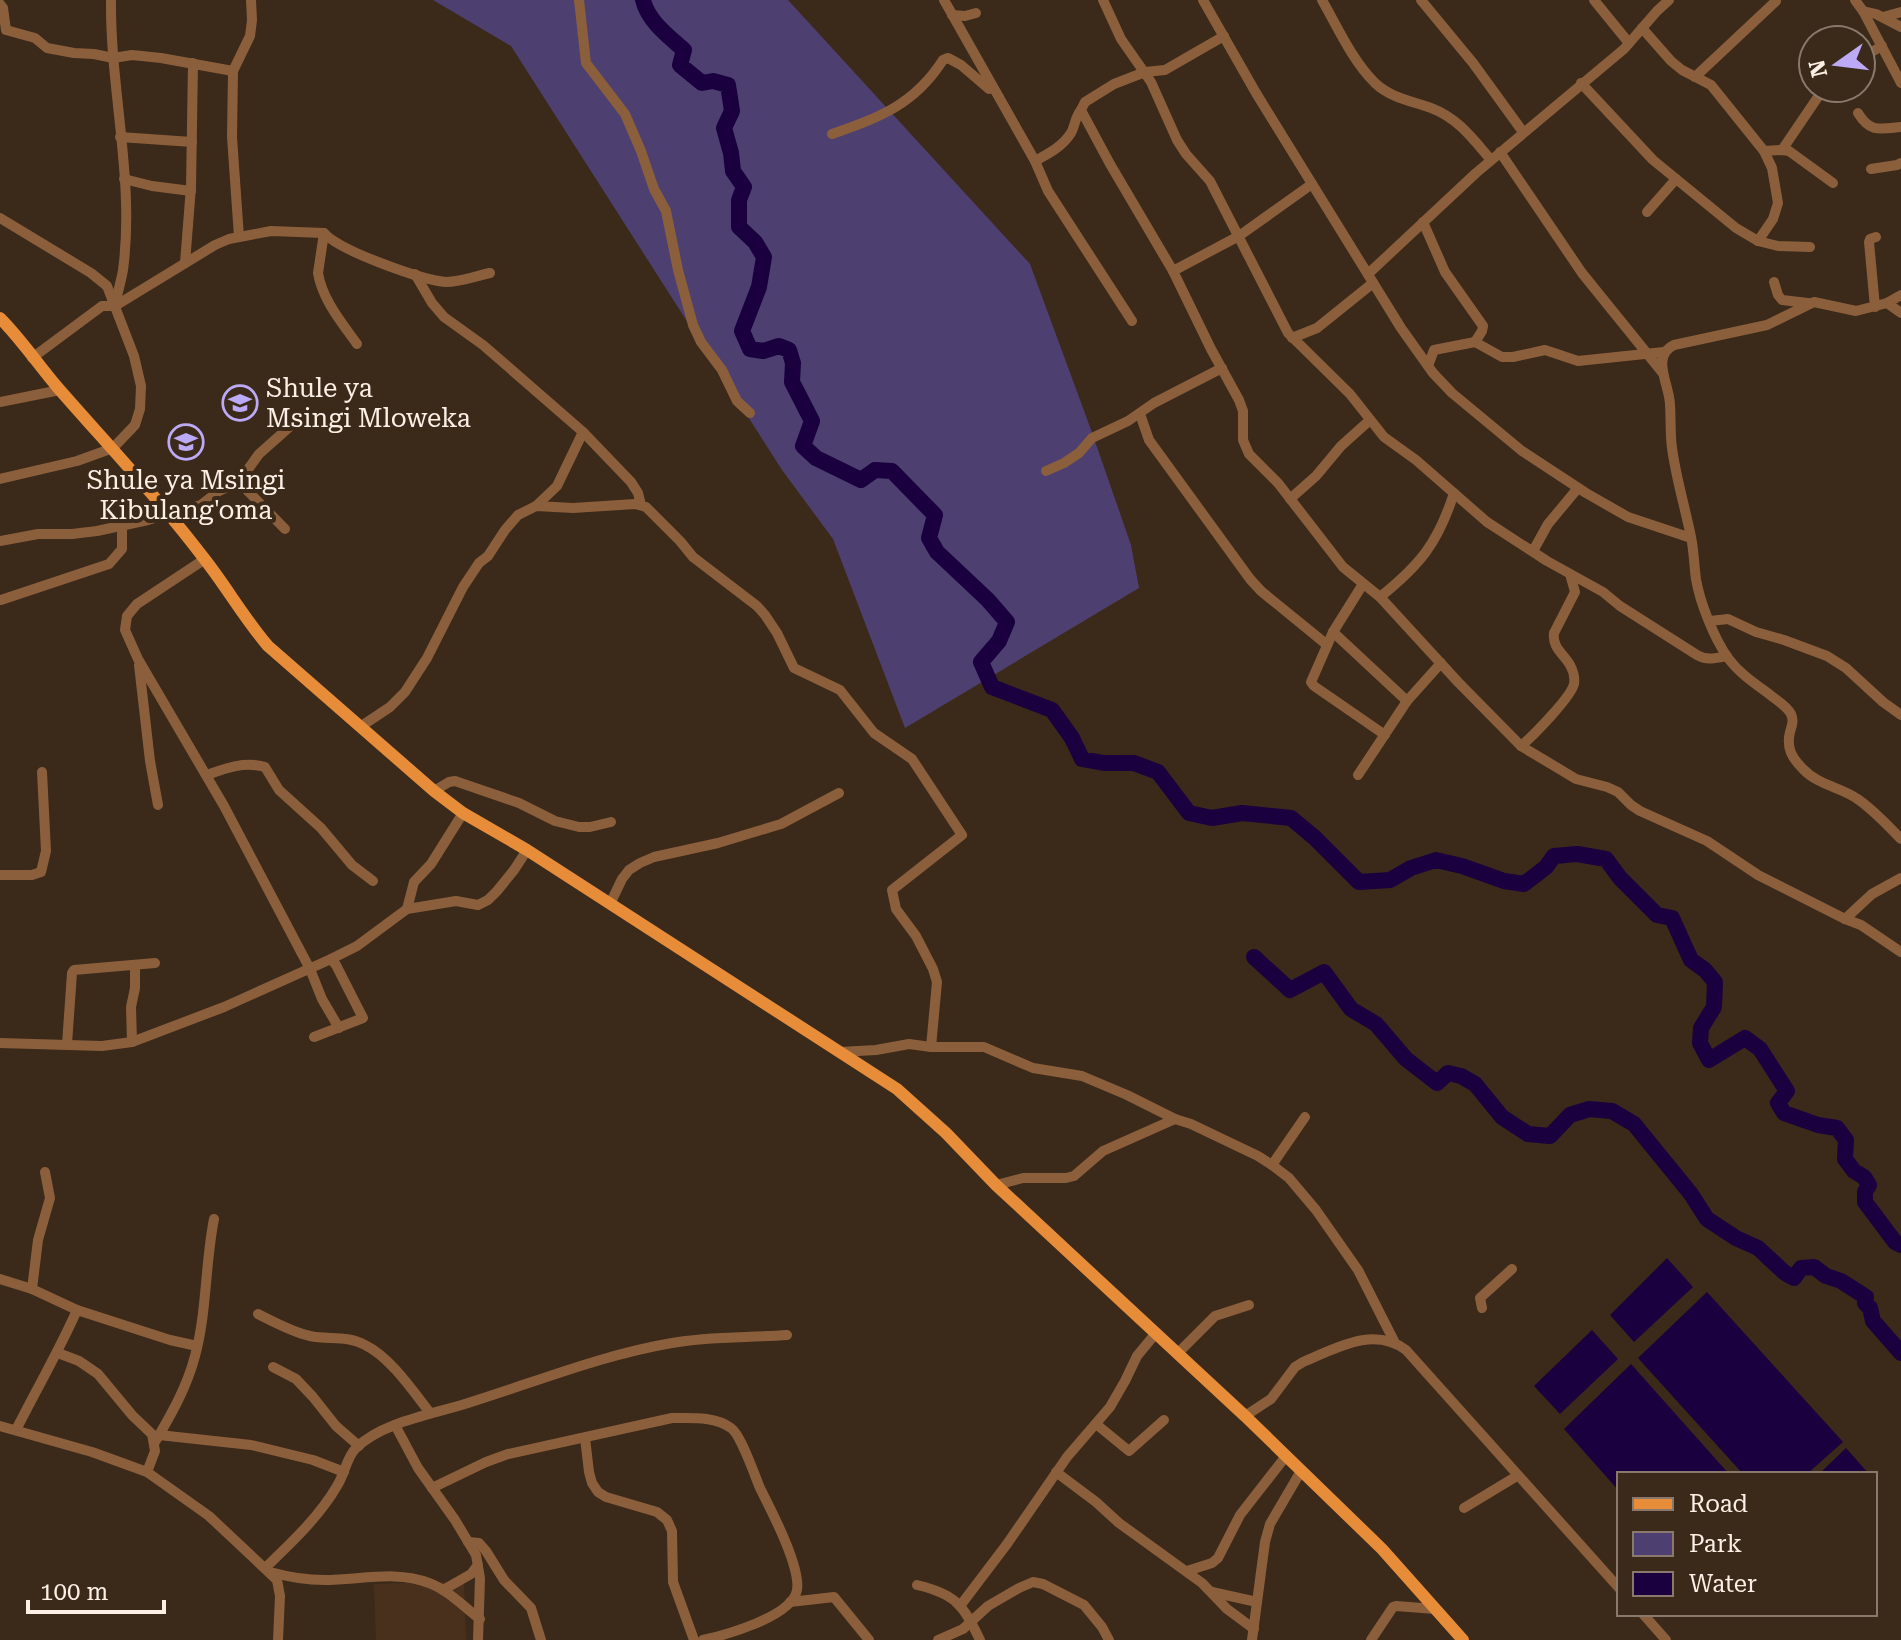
<svg xmlns="http://www.w3.org/2000/svg" width="1901" height="1640" font-family="'Roboto Serif',serif">
<style>
.built{fill:#48301d}
.green{fill:#4d4070}
.water{fill:#1a003e}
.lines{fill:none;stroke-linecap:round;stroke-linejoin:round}
.river{stroke:#1a003e;stroke-width:16}
.minor{stroke:#8b5f3b;stroke-width:10}
.major{stroke:#e78d3a;stroke-width:12}
.labels{text-anchor:middle;stroke-width:8;stroke-linejoin:round;paint-order:stroke}
.poi-label{font-size:26px;fill:#fcf0e6;stroke:#3b291a;text-anchor:start}
</style>
<rect width="100%" height="100%" fill="#3b291a"/>
<path class="built" d="M464,1581L466,1640H376L374,1584Z"/>
<path class="green" d="M433,0H788L1030,264L1090,427L1131,545L1139,588L905,728L833,539L782,470L511,46Z"/>
<g class="water">
<path d="M1667,1258L1693,1287L1634,1342L1610,1315Z"/>
<path d="M1707,1292L1843,1442L1807,1474H1743L1638,1358Z"/>
<path d="M1592,1330L1618,1359L1560,1414L1534,1386Z"/>
<path d="M1631,1364L1729,1474H1619V1491L1564,1429Z"/>
<path d="M1846,1448L1869,1474H1819Z"/>
</g>
<g class="lines">
<g class="river">
<path d="M643,0C648,21 668,36 684,50L680,65L702,83L713,81L728,85L732,111L724,128L731,153L733,171L744,187L739,200V227L755,242L764,257L759,287L742,331L750,349L763,351L779,346L789,350L793,363L792,382L812,421L803,446L816,458L861,480L875,470L892,471L935,515L929,538L937,552L988,600L1007,622L999,641L981,662L992,687L1052,710L1072,738L1082,759L1104,763H1134L1158,772L1189,813L1212,818L1242,813L1291,818L1315,838L1359,882L1390,880L1411,868L1436,860L1462,866L1504,881L1524,884L1546,867L1554,856L1577,854L1606,859L1620,878L1657,915L1672,918L1691,960L1705,970L1715,982L1714,1007L1701,1028L1700,1043L1709,1060L1745,1038L1760,1049L1787,1091L1778,1103L1784,1113L1818,1125L1837,1128L1846,1140L1845,1159L1854,1171L1864,1177L1869,1185L1865,1192V1202L1895,1242L1901,1245"/>
<path d="M1254,957L1290,990L1324,972L1351,1009L1376,1024L1406,1059L1437,1083L1448,1073L1461,1076L1475,1084L1502,1117L1528,1134L1550,1136L1570,1115L1589,1109L1612,1111L1634,1124L1691,1194L1707,1219L1736,1238L1758,1248L1785,1273L1794,1278L1801,1268L1814,1267L1826,1276L1841,1281L1866,1297L1865,1303L1870,1308L1873,1321L1901,1353"/>
</g>
<g class="minor">
<path d="M579,0L586,63L625,114L641,151L654,189L666,211L678,270L693,325L701,342L722,370L737,401L750,413"/>
<path d="M944,0L1035,161L1048,191L1132,321"/>
<path d="M1103,0L1121,39L1151,82L1177,140L1186,154L1210,181L1288,333L1350,394L1384,437L1416,460L1487,522L1547,561L1603,592L1620,606L1697,655C1707,661 1716,658 1727,656"/>
<path d="M1203,0L1256,93L1401,328L1433,373L1452,393L1522,451L1586,493L1628,517L1691,538"/>
<path d="M1322,0C1338,28 1352,60 1375,83C1391,98 1411,101 1431,108C1458,118 1473,139 1491,160"/>
<path d="M1421,0L1473,63L1523,132"/>
<path d="M1594,0L1629,43"/>
<path d="M1855,0L1863,11L1901,83"/>
<path d="M0,4L3,8L6,30L35,38L47,48L74,53L94,54L113,58L132,55L161,58L233,71"/>
<path d="M1863,11L1876,14L1901,27"/>
<path d="M952,15L965,16L976,13"/>
<path d="M1883,17L1901,12"/>
<path d="M1642,28L1671,61L1682,70L1711,85L1764,151L1772,168L1778,203L1773,219L1758,241"/>
<path d="M1224,36L1165,70L1145,72L1114,84L1085,102L1081,110L1110,164L1173,271L1211,349L1239,400L1243,411V440L1249,454L1278,483L1343,567L1380,597L1458,682L1521,746L1576,779L1607,787L1618,792L1631,805L1640,811L1707,841L1758,875L1845,919L1861,925L1901,952"/>
<path d="M1861,58L1882,46"/>
<path d="M1695,77L1776,1"/>
<path d="M1581,83L1653,160L1736,228L1758,241L1778,246L1810,247"/>
<path d="M1858,113C1870,133 1880,129 1901,127"/>
<path d="M832,134C880,117 914,105 943,60L948,58L961,65L989,89"/>
<path d="M120,137L192,142"/>
<path d="M1782,150L1824,88"/>
<path d="M1764,151L1782,150L1789,151L1833,183"/>
<path d="M1500,152L1582,273L1662,372"/>
<path d="M1035,161C1048,154 1062,147 1071,133C1075,126 1075,117 1081,110"/>
<path d="M1871,169L1897,165L1901,163"/>
<path d="M124,179L152,186L191,191"/>
<path d="M1647,212L1676,179"/>
<path d="M0,218L91,273L107,286L134,356L141,386L140,409L135,425L113,448L77,461L0,479"/>
<path d="M1423,222L1445,272L1483,326L1482,331L1475,342"/>
<path d="M324,233L318,273C322,299 342,323 357,344"/>
<path d="M239,237L232,137L233,71L250,36L252,20L251,0"/>
<path d="M185,263L191,187L193,63"/>
<path d="M1173,271L1239,236L1312,184"/>
<path d="M415,274L432,303L444,317L483,345L583,432L631,482L638,493L641,505"/>
<path d="M1368,274L1476,173L1624,49L1657,11L1669,0"/>
<path d="M1774,282L1778,295L1782,300L1808,303"/>
<path d="M1901,295L1887,303L1856,311L1814,302L1767,325L1674,345C1650,357 1670,385 1670,405C1671,419 1670,434 1672,448C1676,478 1685,507 1691,537C1694,551 1694,565 1696,579C1700,603 1714,638 1728,658C1739,673 1754,683 1769,694C1776,700 1787,706 1791,714C1794,721 1792,725 1790,732C1786,748 1792,758 1803,769C1818,785 1840,787 1856,798C1873,809 1887,825 1901,839"/>
<path d="M1887,303L1901,313"/>
<path d="M115,306L215,245L229,239L271,231L324,233C340,251 422,280 446,282C461,282 476,276 490,273"/>
<path d="M1875,307L1869,242L1870,239L1876,237"/>
<path d="M1292,338L1317,328L1373,283"/>
<path d="M32,358L102,306H115C117,294 121,282 123,270C135,180 110,90 111,0"/>
<path d="M1428,366L1434,350L1475,342L1502,357H1513L1545,350L1578,361L1664,352"/>
<path d="M0,402L60,390"/>
<path d="M1140,414L1149,440L1250,579L1261,591L1326,644"/>
<path d="M1046,471L1064,463L1079,453L1092,438L1128,421L1154,403L1222,368"/>
<path d="M239,482L285,529"/>
<path d="M1290,499L1316,476L1341,446L1370,420"/>
<path d="M536,506L557,486L583,432"/>
<path d="M0,541L38,534H72L97,531L148,520L201,505L219,491L239,482L259,454L295,422"/>
<path d="M1533,551L1548,524L1578,488"/>
<path d="M205,559L137,604L127,616L125,630L138,659L224,806L310,969L322,999L339,1028"/>
<path d="M1363,584L1333,632L1311,682L1314,686L1385,735"/>
<path d="M1380,597C1420,565 1438,543 1454,493"/>
<path d="M1,600L109,564L122,549V526"/>
<path d="M1710,621L1728,619L1756,632L1784,640L1827,656L1846,668L1883,702L1901,715"/>
<path d="M1333,632L1407,701"/>
<path d="M139,665L150,761L158,805"/>
<path d="M360,727L390,707L405,692L427,658L463,587L479,563L488,556L505,530L518,515L536,506L573,508L635,504L646,507L680,541L693,557L757,606L765,615L777,633L794,668L840,690L874,733L912,759L962,835L892,890L896,909L916,936L933,969L937,982L931,1047"/>
<path d="M1521,746C1533,736 1571,697 1574,684C1575,678 1573,670 1570,665C1564,654 1552,648 1554,633L1575,592L1570,574"/>
<path d="M207,775C226,768 245,761 265,767L279,790L321,828L352,865L373,881"/>
<path d="M1358,775L1407,701L1441,663"/>
<path d="M434,791L449,782L455,781L519,803L555,821L579,827H590L611,822"/>
<path d="M0,875H32L41,872L46,851L42,772"/>
<path d="M610,904L622,879L629,870L640,863L654,857L718,843L781,824L839,793"/>
<path d="M407,909L414,882L431,864L463,813"/>
<path d="M1845,919L1872,894L1901,878"/>
<path d="M314,1037L363,1018L336,965L331,959"/>
<path d="M132,1042L131,1007L135,988V966"/>
<path d="M0,1043L102,1046L132,1042L224,1007L331,959L357,946L407,909L456,901L478,905L488,900L497,891L514,870L527,850"/>
<path d="M67,1044L72,973L74,970L155,963"/>
<path d="M840,1052L876,1050L909,1044L931,1047H984L1033,1068L1082,1076L1127,1095L1175,1119L1191,1124L1258,1156L1272,1165L1289,1178L1316,1210L1358,1270L1394,1341"/>
<path d="M1272,1165L1305,1117"/>
<path d="M996,1185L1023,1178H1066L1074,1176L1103,1151L1175,1119"/>
<path d="M0,1279L32,1289L77,1310L170,1340L197,1346"/>
<path d="M32,1289L38,1240L50,1198L45,1172"/>
<path d="M1482,1308L1480,1298L1512,1269"/>
<path d="M258,1314C274,1322 292,1332 310,1336C328,1340 347,1335 365,1345C390,1357 413,1391 430,1413"/>
<path d="M58,1353L79,1361L98,1374L132,1415L152,1434L155,1451L147,1472"/>
<path d="M1178,1353L1215,1316L1249,1305"/>
<path d="M273,1367L296,1379L313,1397L336,1426L359,1446"/>
<path d="M1245,1416L1271,1399L1295,1367L1303,1362C1337,1348 1373,1326 1406,1350L1619,1588"/>
<path d="M1096,1424L1129,1451L1164,1420"/>
<path d="M395,1425L418,1468L455,1520L476,1555L480,1578L478,1640"/>
<path d="M0,1426L92,1452L147,1472L209,1516L277,1580L280,1596L278,1640"/>
<path d="M16,1430C36,1390 59,1351 77,1310"/>
<path d="M159,1435L251,1445L313,1460L344,1472"/>
<path d="M585,1438L589,1472L592,1483L598,1492L606,1497L657,1512L667,1520L672,1531L673,1582L694,1640"/>
<path d="M155,1442C171,1415 187,1387 195,1356C207,1312 205,1264 214,1219"/>
<path d="M1056,1472L1096,1502L1119,1523L1202,1583L1227,1609L1254,1629"/>
<path d="M432,1488L486,1462L508,1454L672,1418C691,1418 715,1416 731,1428C741,1435 754,1474 760,1488C771,1510 801,1567 797,1590C792,1617 725,1635 703,1640"/>
<path d="M1464,1508L1517,1476"/>
<path d="M468,1542L479,1543L486,1551L504,1580L531,1608L541,1640"/>
<path d="M265,1568C291,1543 319,1517 337,1486C345,1474 346,1458 356,1448C382,1422 434,1414 468,1403C536,1382 601,1355 672,1343C709,1336 749,1338 787,1335"/>
<path d="M1187,1571L1212,1563L1218,1558L1240,1515L1286,1456"/>
<path d="M270,1572C288,1577 306,1580 325,1580C359,1580 397,1570 429,1583C448,1590 464,1607 480,1619"/>
<path d="M917,1585C956,1594 963,1605 980,1640"/>
<path d="M443,1590L471,1574L478,1565"/>
<path d="M1212,1592L1257,1602"/>
<path d="M790,1602L834,1597L869,1640"/>
<path d="M960,1606L1007,1544L1067,1457L1110,1407L1125,1381L1137,1356L1156,1333"/>
<path d="M1643,1614L1666,1640"/>
<path d="M938,1640L963,1629L988,1606L1019,1588L1033,1582L1043,1584L1084,1605L1102,1627L1109,1640"/>
<path d="M1252,1640L1265,1542L1270,1524L1301,1471"/>
<path d="M1371,1640L1393,1607L1396,1606L1435,1609"/>
</g>
<path class="major" d="M0,318C22,340 39,366 59,389C108,445 158,498 203,557C226,586 244,618 268,646L434,791L463,813L527,850L897,1089L946,1133L996,1185L1245,1416L1382,1549L1463,1640"/>
</g>
<defs>
<symbol id="school-ring" viewBox="-11 -11 22 22"><circle r="9.5" fill="#3b291a" stroke="#bcaaf6" stroke-width="1.5"/><path d="M0-5L7-2L0 1L-7-2ZM-4 1L0 2.5L4 1V4Q0 6-4 4Z" fill="#bcaaf6"/></symbol>
</defs>
<g fill-rule="evenodd">
<use href="#school-ring" x="220" y="383" width="40" height="40"/>
<use href="#school-ring" x="166" y="422" width="40" height="40"/>
</g>
<g class="labels">
<g class="poi-label">
<text x="266" y="397">Shule ya<tspan x="266" dy="30">Msingi Mloweka</tspan></text>
<text x="186" y="489" text-anchor="middle">Shule ya Msingi<tspan x="186" dy="30">Kibulang'oma</tspan></text>
</g>
</g>
<rect x="1617" y="1472" width="260" height="144" fill="#3b291a" stroke="#88796c" stroke-width="2"/>
<rect x="1633" y="1498" width="40" height="12" fill="#e78d3a" stroke="#88796c" stroke-width="2"/>
<text x="1689" y="1512" font-size="24" fill="#fcf0e6">Road</text>
<rect x="1633" y="1532" width="40" height="24" fill="#4d4070" stroke="#88796c" stroke-width="2"/>
<text x="1689" y="1552" font-size="24" fill="#fcf0e6">Park</text>
<rect x="1633" y="1572" width="40" height="24" fill="#1a003e" stroke="#88796c" stroke-width="2"/>
<text x="1689" y="1592" font-size="24" fill="#fcf0e6">Water</text>
<g transform="translate(1837 64) rotate(256)"><circle r="38" fill="#3b291a" stroke="#88796c" stroke-width="2"/>
<path d="M0-6L14 30L0 20L-14 30Z" fill="#bcaaf6"/>
<text y="-12" font-size="22" font-weight="bold" text-anchor="middle" fill="#fcf0e6">N</text>
</g>
<path d="M28 1600v12h136v-12" fill="none" stroke="#fcf0e6" stroke-width="4"/>
<text x="40" y="1600" font-size="24" fill="#fcf0e6" stroke="#3b291a" stroke-width="6" paint-order="stroke">100 m</text>
</svg>
